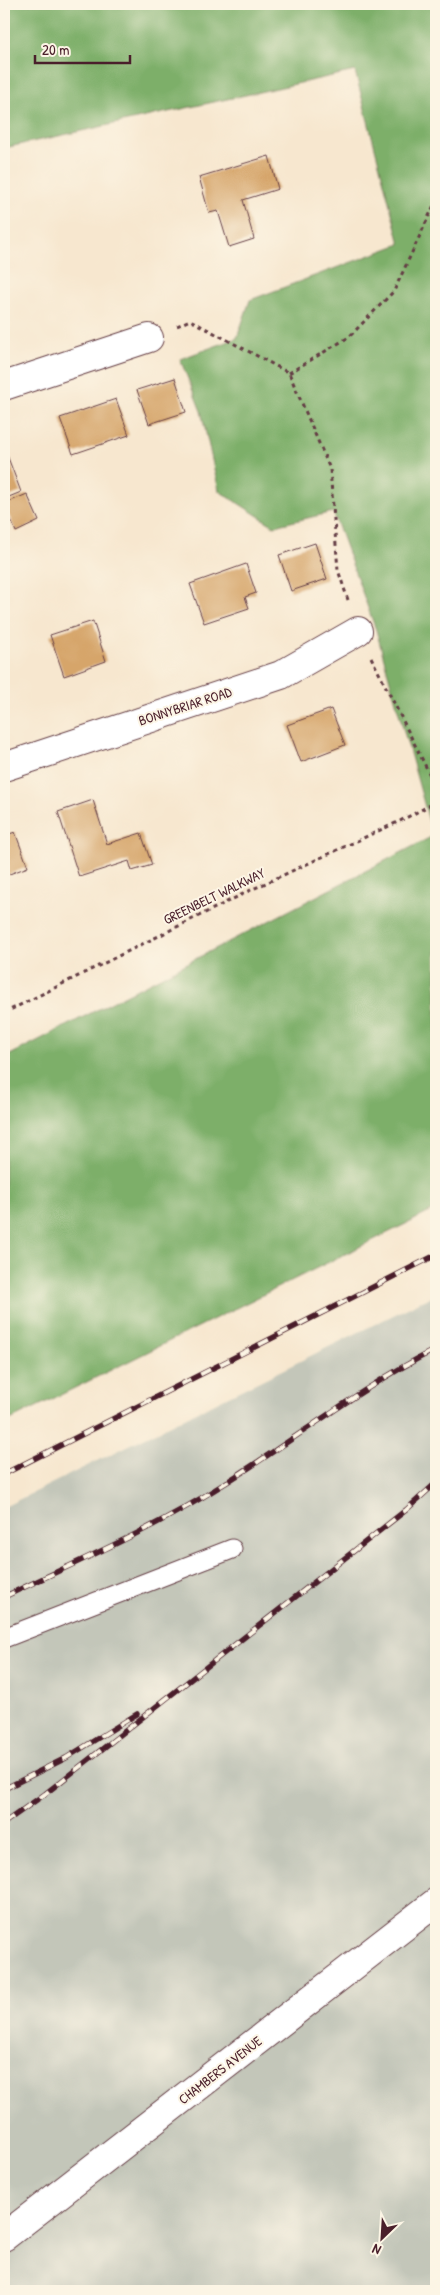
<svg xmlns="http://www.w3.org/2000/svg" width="440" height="2295" font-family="'Patrick Hand',sans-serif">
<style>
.industrial{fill:#c3c6b9}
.forest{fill:#7daf69;stroke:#64674a}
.building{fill:#d6a56a}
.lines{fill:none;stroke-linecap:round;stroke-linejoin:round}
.service-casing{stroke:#643d44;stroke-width:21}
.minor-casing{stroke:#643d44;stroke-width:30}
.path{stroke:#643d44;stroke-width:3;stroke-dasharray:4 4;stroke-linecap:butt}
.service{stroke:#fff;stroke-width:19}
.minor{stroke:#fff;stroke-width:28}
.rail-casing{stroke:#4a1f2b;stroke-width:5.5}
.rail{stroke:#fcf5e5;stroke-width:4;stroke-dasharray:11;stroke-linecap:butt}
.labels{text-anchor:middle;stroke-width:4;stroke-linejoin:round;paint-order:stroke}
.street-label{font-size:14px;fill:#4a1f2b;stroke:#fcf5e5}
</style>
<rect width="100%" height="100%" fill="#fcf5e5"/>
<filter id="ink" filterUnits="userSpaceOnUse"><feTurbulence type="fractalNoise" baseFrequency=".02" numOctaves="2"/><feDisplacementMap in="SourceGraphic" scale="10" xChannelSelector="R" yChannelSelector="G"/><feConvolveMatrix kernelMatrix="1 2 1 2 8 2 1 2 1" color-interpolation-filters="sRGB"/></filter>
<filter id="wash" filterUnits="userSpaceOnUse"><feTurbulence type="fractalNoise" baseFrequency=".0096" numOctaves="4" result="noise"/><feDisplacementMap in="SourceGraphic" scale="20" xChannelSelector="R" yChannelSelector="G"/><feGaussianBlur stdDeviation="1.12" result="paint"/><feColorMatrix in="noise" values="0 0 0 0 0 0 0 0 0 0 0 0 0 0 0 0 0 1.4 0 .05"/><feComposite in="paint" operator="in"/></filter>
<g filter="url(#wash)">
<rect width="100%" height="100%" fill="#f7e7cf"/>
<path class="industrial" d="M436,1294V2291H4V1507Z"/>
<path class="forest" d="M4,4H436V1209L4,1423V1058L433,836L376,630L333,512L274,526L219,491L201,411L180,359L237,338L250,300L400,244L355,71L4,148Z"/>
<g id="blocks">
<g class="building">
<path d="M269,156L278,189L243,200L254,239L229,247L218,211L209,213L199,177Z"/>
<path d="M175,378L186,412L149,424L137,390Z"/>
<path d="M116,399L129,435L73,454L60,418Z"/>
<path d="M4,447L21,492L4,499Z"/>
<path d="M27,494L39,521L16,532L4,504Z"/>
<path d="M315,543L327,579L291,591L279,555Z"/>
<path d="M246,564L256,593L245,597L249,608L204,623L190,584Z"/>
<path d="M93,621L106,661L64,676L50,635Z"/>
<path d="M331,709L345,745L301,762L287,725Z"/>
<path d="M93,800L107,844L141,833L152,865L132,871L129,861L79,877L58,812Z"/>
<path d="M15,832L28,867L4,876V836Z"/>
</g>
</g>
</g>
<g filter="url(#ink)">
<use href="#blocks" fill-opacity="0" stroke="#643d44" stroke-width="1"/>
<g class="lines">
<defs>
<path id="service" d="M4,1638L232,1549"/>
<g id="minor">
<path d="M4,386L149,338"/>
<path d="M4,767L281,675L358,631"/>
<path d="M4,2237L436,1902"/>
</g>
</defs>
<use href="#service" class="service-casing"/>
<use href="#minor" class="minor-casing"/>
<g class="path">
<path d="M177,326L190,320L289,373L330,469L338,570L349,603"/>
<path d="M289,373L349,337L394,291L436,201"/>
<path d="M371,657L436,787"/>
<path d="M4,1013L253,889L400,821L436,802"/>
</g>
<use href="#service" class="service"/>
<use href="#minor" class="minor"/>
<defs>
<g id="rail">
<path d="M4,1474L436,1255"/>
<path d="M4,1597C76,1562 152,1530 219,1487C292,1442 359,1388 436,1349"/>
<path d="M4,1789L66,1758L137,1714"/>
<path d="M4,1823L45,1794L406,1510L436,1483"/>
</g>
</defs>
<use href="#rail" class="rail-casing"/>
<use href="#rail" class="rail"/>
</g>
</g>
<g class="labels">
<g class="street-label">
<text transform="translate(185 706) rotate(-18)" y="5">BONNYBRIAR ROAD</text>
<text transform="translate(214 896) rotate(-26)" y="5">GREENBELT WALKWAY</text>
<text transform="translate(220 2070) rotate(-38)" y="5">CHAMBERS AVENUE</text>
</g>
</g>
<rect width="440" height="2295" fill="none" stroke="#fcf5e5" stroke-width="20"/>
<g transform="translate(382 2238) rotate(205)" stroke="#fcf5e5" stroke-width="4" paint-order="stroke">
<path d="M0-4L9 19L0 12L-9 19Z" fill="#4a1f2b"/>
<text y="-8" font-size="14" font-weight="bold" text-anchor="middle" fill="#4a1f2b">N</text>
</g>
<path d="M35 55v8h95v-8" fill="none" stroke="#4a1f2b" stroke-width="2.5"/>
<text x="42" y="55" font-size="15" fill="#4a1f2b" stroke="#fcf5e5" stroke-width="4" paint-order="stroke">20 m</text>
</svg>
